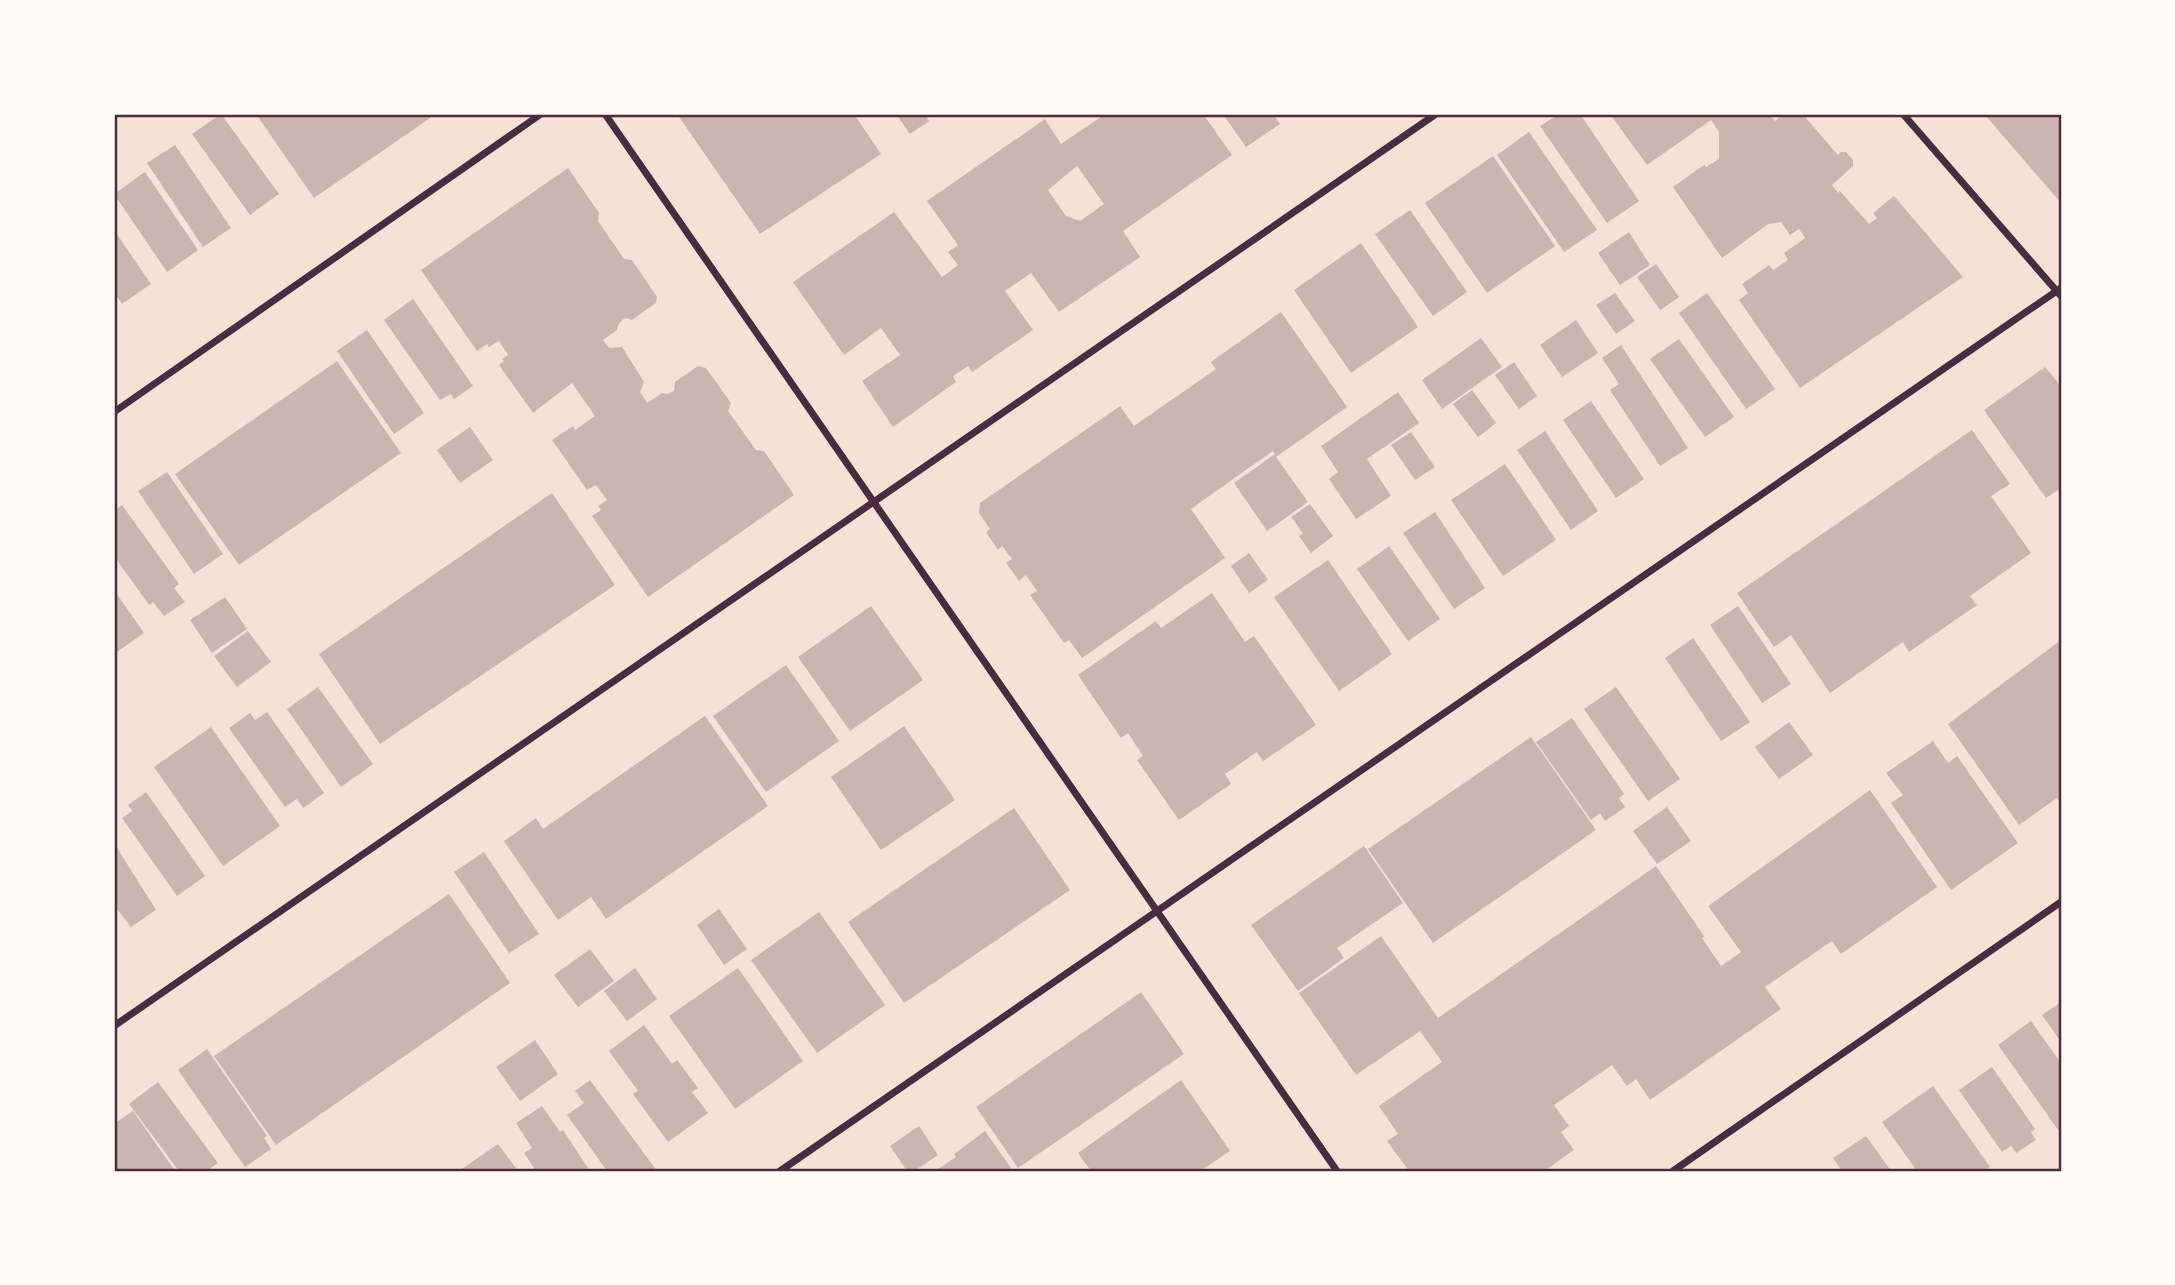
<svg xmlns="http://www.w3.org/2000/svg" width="2175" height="1285" font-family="'Fira Sans Condensed',sans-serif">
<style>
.building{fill:#ccb4b1;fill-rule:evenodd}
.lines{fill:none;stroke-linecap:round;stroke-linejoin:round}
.minor{stroke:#4a2c40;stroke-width:7}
.neatline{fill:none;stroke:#4a2c40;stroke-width:2.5}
</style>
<rect width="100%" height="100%" fill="#f7e1d7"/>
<g class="building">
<path d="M221,114L279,194L250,215L192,134Z"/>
<path d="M256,114H436L314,198Z"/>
<path d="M677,114H854L881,154L760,234Z"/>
<path d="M896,114H932L927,118L929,121L910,134Z"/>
<path d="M1105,114H1203L1232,155L1123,231L1140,257L1059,312L1031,273L1005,291L1033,330L972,372L968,366L953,376L956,382L893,427L862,381L900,355L881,328L844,355L793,282L894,212L942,277L958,265L948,252L958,245L927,201L1045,119L1061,144ZM1077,166L1104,204L1080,221L1066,216L1048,190Z"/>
<path d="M1223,114H1273L1280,124L1246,147Z"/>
<path d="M1559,114H1580L1639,201L1607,223L1540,126Z"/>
<path d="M1610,114H1769L1775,121L1783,114H1810L1806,118L1838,155L1841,152H1846L1853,160V166L1832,185L1838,193L1840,191L1869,224L1877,218L1873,213L1894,196L1963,277L1800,388L1739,300L1748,293L1742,284L1769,265L1773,270L1788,260L1784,253L1805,238L1799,229L1790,235L1781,222L1768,224L1722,258L1673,187L1704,165L1706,167L1719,159V132L1711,120L1647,165Z"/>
<path d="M1987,114H2061V203L1985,115Z"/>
<path d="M1529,132L1597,230L1564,252L1497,155Z"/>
<path d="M175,145L231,228L203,247L147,163Z"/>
<path d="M1493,156L1555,246L1487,293L1425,203Z"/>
<path d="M568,168L599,213L598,221L624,259L632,260L657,297L656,303L632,320L625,318L619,323L617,330L603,340L609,348L622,347L644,382L640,392L647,403L662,393L667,394L674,391L675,382L698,366L706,368L731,403L728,411L756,450L764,451L794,495L648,597L592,516L601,510L598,506L607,500L596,485L587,490L552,440L573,426L575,430L595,416L572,383L533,413L499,365L504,361L502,359L508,355L499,341L489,347L487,344L477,351L421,270Z"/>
<path d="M145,172L198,250L167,272L114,194Z"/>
<path d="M1410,210L1467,292L1433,316L1375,234Z"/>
<path d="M114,230L151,284L122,304L114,292Z"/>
<path d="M1629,232L1650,265L1620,285L1598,253Z"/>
<path d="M1361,243L1418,327L1351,373L1294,290Z"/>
<path d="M1656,264L1679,297L1660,310L1637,277Z"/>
<path d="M1615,293L1635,321L1616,334L1596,305Z"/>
<path d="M1707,293L1775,389L1746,409L1679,313Z"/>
<path d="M413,299L473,386L454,399L451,394L440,400L384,320Z"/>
<path d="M1281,312L1347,407L1276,457L1308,502L1267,531L1234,483L1275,454L1273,451L1233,479L1191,509L1225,558L1082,658L1069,640L1064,643L1030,595L1037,591L1026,575L1019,581L1006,563L1012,559L1002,546L998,550L986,532L990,529L979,513L980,503L1120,406L1134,426L1216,369L1211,362Z"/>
<path d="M1576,320L1598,353L1562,377L1540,345Z"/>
<path d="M367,330L424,413L394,434L337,351Z"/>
<path d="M1481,338L1502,367L1442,409L1422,380Z"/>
<path d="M1679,339L1734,417L1705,437L1650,359Z"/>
<path d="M1621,345L1688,448L1660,466L1610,390L1619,384L1602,358Z"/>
<path d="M337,361L401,453L239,565L175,474Z"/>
<path d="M1514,362L1537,396L1519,409L1495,375Z"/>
<path d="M2045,367L2061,386V488L2046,498L1984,410Z"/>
<path d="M1472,390L1496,423L1478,437L1453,404Z"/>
<path d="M1398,392L1419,423L1367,459L1391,496L1356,519L1329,479L1338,472L1321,446Z"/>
<path d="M1591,401L1644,479L1616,498L1563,420Z"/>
<path d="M470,427L493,460L460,483L437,450Z"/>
<path d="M1972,430L2010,484L1991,496L2031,553L1970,596L1977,605L1909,652L1903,642L1830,693L1791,635L1774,647L1737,593Z"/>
<path d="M1545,431L1598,511L1571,530L1517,450Z"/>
<path d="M1411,432L1435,467L1415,480L1391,445Z"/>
<path d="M1505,464L1556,540L1503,576L1451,500Z"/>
<path d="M167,472L223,554L194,574L138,491Z"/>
<path d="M552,493L615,585L380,744L319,654Z"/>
<path d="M1310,504L1333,536L1311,553L1299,536L1303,533L1291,517Z"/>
<path d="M122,505L179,584L174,588L185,602L164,616L153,602L149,605L114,556V511Z"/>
<path d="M1435,512L1485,588L1454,609L1403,533Z"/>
<path d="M1389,546L1440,619L1408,641L1357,569Z"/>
<path d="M1249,553L1268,580L1249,593L1231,566Z"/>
<path d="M1328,560L1392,654L1339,691L1274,597Z"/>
<path d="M114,590L144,633L114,654Z"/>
<path d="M1212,593L1245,642L1254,636L1316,725L1263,761L1257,752L1225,774L1231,784L1179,820L1137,760L1143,756L1128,733L1121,738L1078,675L1156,621L1161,628Z"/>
<path d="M225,597L247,629L212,653L190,620Z"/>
<path d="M871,606L923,680L850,731L798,657Z"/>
<path d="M1738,606L1791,684L1762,703L1710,625Z"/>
<path d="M248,631L271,662L237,687L214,656Z"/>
<path d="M1693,638L1750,722L1721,741L1665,658Z"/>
<path d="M2061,640V804L2057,798L2019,825L1948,724Z"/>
<path d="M786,665L839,741L766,792L713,716Z"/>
<path d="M318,687L373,764L341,787L287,709Z"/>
<path d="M1616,687L1680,779L1648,801L1584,709Z"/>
<path d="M267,712L324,793L303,808L297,799L285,807L229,728L250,713L255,720Z"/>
<path d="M705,716L768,806L606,919L591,897L558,920L504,841L536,818L543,829Z"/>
<path d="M1572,718L1624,794L1619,798L1625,807L1605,821L1600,813L1591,820L1536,742Z"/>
<path d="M1789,722L1813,755L1779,779L1755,747Z"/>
<path d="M904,726L955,800L881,850L831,777Z"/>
<path d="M211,727L280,826L223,866L154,767Z"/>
<path d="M1531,737L1596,830L1433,943L1368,849Z"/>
<path d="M1933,741L1948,763L1957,756L2018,843L1951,890L1891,803L1903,795L1886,773Z"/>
<path d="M1870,790L1937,887L1841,954L1832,941L1765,987L1781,1009L1650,1100L1636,1079L1627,1086L1612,1065L1554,1105L1569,1126L1561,1132L1574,1150L1544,1171H1409L1387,1141L1398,1134L1379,1106L1442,1062L1420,1031L1356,1075L1299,993L1381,936L1438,1018L1656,866L1704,936L1702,938L1721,966L1741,952L1708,906Z"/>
<path d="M146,792L205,876L177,896L122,818L132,811L128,805Z"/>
<path d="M1667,807L1691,841L1657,864L1633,831Z"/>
<path d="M1014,808L1070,890L904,1003L848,922Z"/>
<path d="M114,843L156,910L131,927L114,905Z"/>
<path d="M1364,846L1403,903L1337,948L1344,958L1298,991L1251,925Z"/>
<path d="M484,852L539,934L509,953L454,872Z"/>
<path d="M449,894L510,983L276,1145L214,1056Z"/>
<path d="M719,909L747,949L724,965L697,925Z"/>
<path d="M819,912L885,1005L817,1053L751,960Z"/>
<path d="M590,949L614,981L578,1007L554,975Z"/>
<path d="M635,968L657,999L627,1021L604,991Z"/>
<path d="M738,968L803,1061L735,1109L669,1016Z"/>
<path d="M1141,992L1184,1054L1018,1168L976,1107Z"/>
<path d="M2061,1002V1042L2042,1015Z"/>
<path d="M2031,1021L2061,1063V1134L1998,1045Z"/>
<path d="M644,1025L672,1064L677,1060L698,1088L692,1092L708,1113L668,1142L633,1094L638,1091L609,1051Z"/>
<path d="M535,1040L558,1074L520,1101L496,1067Z"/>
<path d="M207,1049L267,1136L264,1138L271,1149L245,1167L178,1070Z"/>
<path d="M1992,1067L2035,1129L2031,1132L2036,1140L2016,1153L2011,1146L2002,1152L1959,1090Z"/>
<path d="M590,1080L657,1171H607L567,1115L584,1103L575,1091Z"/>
<path d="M1181,1080L1230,1151L1200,1171H1091L1078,1153Z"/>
<path d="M158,1082L218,1163L206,1171H179L129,1104Z"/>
<path d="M1933,1086L1990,1167L1984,1171H1917L1882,1122Z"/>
<path d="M542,1106L560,1132L563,1130L590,1171H536L524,1153L532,1148L516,1123Z"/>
<path d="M133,1111L175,1171H114V1124Z"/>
<path d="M919,1126L938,1155L914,1171H907L890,1146Z"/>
<path d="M985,1131L1013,1171H935L956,1157L954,1154Z"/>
<path d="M1866,1136L1891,1171H1842L1833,1158Z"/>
<path d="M498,1144L518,1171H459Z"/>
</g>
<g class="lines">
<g class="minor">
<path d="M605,114L1337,1171"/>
<path d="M1903,114L2061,296"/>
<path d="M114,412L541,114"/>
<path d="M114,1026L1436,114"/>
<path d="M780,1171L2061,288"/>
<path d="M1673,1171L2061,902"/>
</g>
</g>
<rect width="2175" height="1285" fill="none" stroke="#fffaf5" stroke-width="231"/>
<rect x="116" y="116" width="1944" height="1054" class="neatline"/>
</svg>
